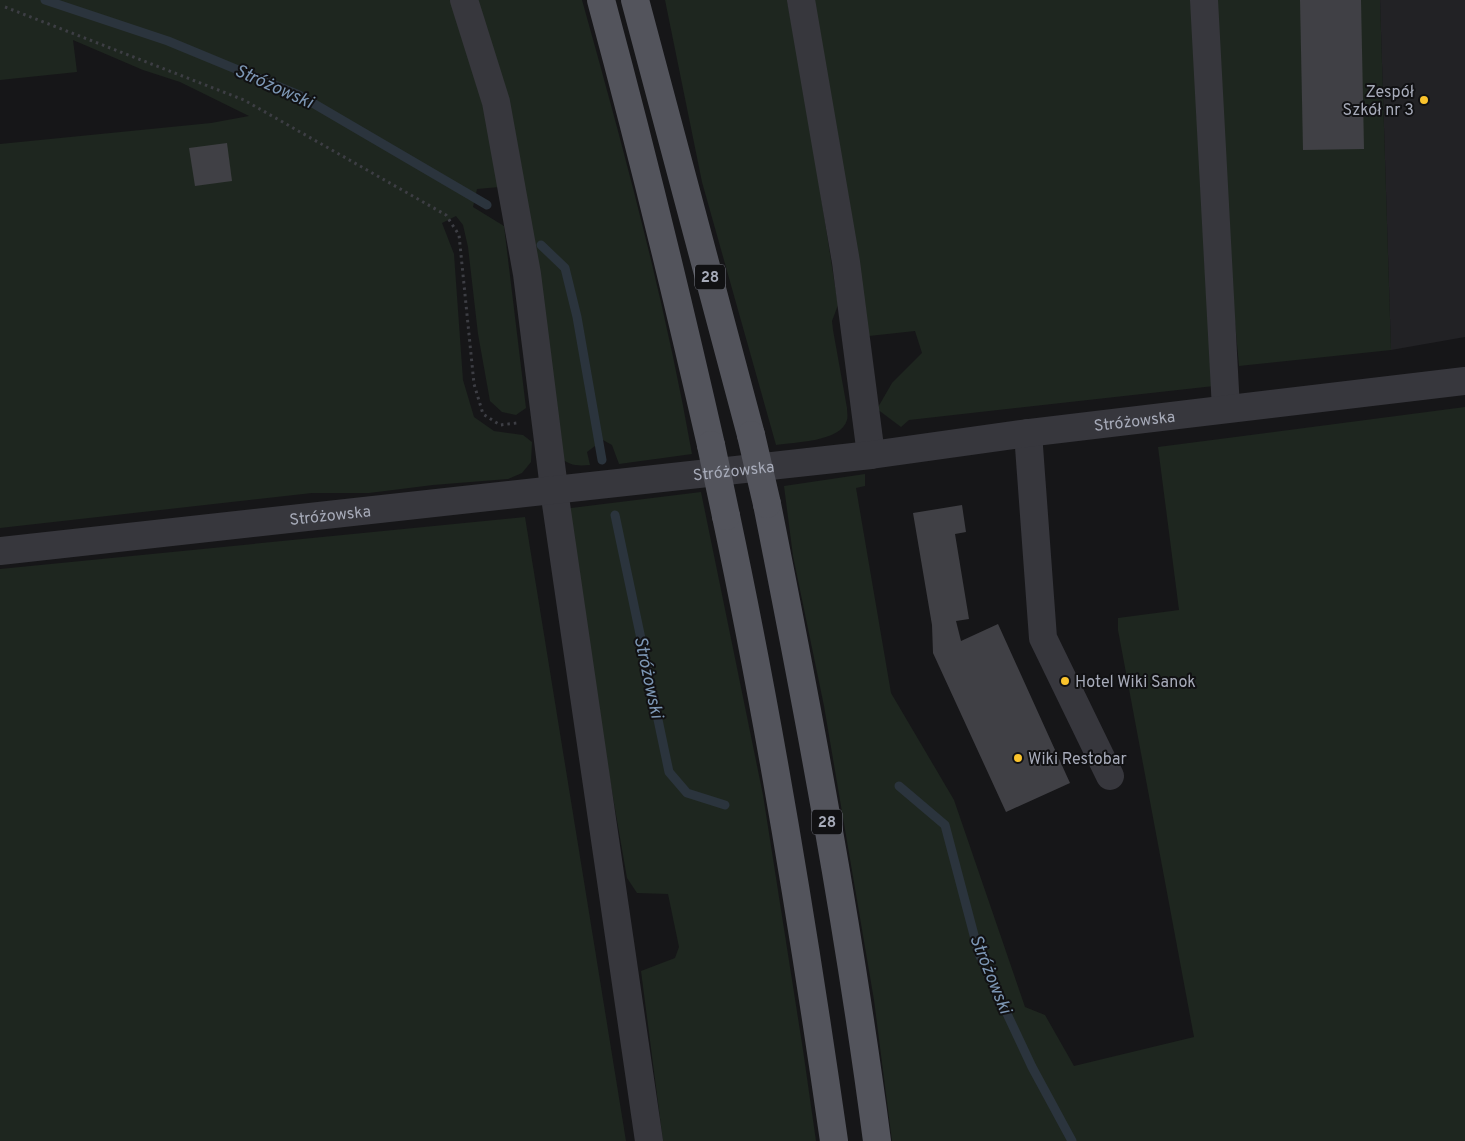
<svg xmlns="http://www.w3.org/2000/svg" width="1465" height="1141" font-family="Overpass,sans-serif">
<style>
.built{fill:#222225}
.green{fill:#1e261f}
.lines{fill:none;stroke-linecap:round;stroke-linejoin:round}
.stream{stroke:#2b343d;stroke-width:9}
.building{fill:#404045}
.path{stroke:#3d3e44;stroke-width:3;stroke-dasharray:2.5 4;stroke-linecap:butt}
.minor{stroke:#37373d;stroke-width:28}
.major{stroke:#53545c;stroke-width:28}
.major-bridge{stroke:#53545c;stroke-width:28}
.poi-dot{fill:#fac32c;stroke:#111113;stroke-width:2}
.labels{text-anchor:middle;stroke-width:4;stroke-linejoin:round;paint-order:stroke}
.shield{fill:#111113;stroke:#7a7d87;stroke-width:1}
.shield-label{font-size:15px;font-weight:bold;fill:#a7abb9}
.poi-label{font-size:16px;fill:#a7abb9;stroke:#111113;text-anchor:start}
.street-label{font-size:16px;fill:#a7abb9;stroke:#111113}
.water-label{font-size:18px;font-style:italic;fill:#7d97b5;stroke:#111113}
</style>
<rect width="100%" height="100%" fill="#161618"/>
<path class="built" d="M1380,0H1465V337L1391,350Z"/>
<g class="green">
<path d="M0,0H451L484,104L499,187L477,189L473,207L504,226L526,408L516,415L502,412L490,401L478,334L468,247L463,225L456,216L442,223L454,254L463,380L474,417L494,431L523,435L532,442L531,462L522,473L508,479L433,485L369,493H312L0,528V144L211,123L249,116L180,82L143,70L73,40L77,72L0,80Z"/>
<path d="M478,0H582C624,150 665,301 692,454L619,464L612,445L603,440L587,452L590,465C577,466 569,466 559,456Z"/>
<path d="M665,0H787L803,81L838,305L832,321L833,330L847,408C847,411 848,417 847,420C841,442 794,442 776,445L702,182Z"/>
<path d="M814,0H1380L1391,350L1239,366L1215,105L1196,102L1214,386L909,420L901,427L877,409L892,383L922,353L915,331L869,336Z"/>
<path d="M1465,407V1141H892L874,1000L824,706L793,556L784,486L865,474V486L856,488L891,693L954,800L1025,1007L1045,1015L1074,1066L1194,1037L1118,630V618L1179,610L1158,447Z"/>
<path d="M701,492L763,795L803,1050L816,1141H663L641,971L675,958L679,947L668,894L637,893L627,878L563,509Z"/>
<path d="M525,517L626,1141H0V569Z"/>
</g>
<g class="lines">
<g class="stream">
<path d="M45,0L168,41L299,95L487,205"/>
<path d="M541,245L565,268L577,317L602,460"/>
<path d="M615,515L669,772L687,793L725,805"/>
<path d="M899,786L945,825L979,954L1032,1067L1072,1141"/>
</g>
</g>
<g class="building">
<path d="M1300,0H1361L1364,149L1303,150Z"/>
<path d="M227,143L232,181L195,186L189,148Z"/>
<path d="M962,505L966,532L955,534L969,619L956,621L961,641L998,624L1070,783L1006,812L933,653L932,625L913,513Z"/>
</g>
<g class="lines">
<path class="path" d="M5,7L244,100L446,215L459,235L474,384L483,414L500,425L517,423"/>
<g class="minor">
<path d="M464,0L496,102L527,274L556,504L649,1141"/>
<path d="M801,0L846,262L871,455"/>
<path d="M1204,0L1226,409"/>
<path d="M1028,433L1043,638L1110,776"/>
<path id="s1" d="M0,551L871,455L1028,433L1465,381"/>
</g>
<g class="major">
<path d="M601,0C641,148 677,296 711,445"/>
<path d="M635,0L751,435"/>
<path d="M767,504C809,715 849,927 877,1141"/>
<path d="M726,516C770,723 804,931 834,1141"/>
</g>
<g class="major-bridge">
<path d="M751,435L767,504"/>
<path d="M711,445L726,516"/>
</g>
</g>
<g class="poi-dot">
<circle cx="1424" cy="100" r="5"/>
<circle cx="1065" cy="681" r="5"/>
<circle cx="1018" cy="758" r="5"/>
</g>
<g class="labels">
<g class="shield">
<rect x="695" y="264.5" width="30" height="25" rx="4"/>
<rect x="812" y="809.5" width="30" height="25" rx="4"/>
</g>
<g class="shield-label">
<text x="710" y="282">28</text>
<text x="827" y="827">28</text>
</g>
<g class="poi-label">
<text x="1414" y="97" text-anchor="end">Zespół<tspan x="1414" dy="18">Szkół nr 3</tspan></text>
<text x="1075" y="687">Hotel Wiki Sanok</text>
<text x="1028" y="764">Wiki Restobar</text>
</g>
<g class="street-label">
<text dy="6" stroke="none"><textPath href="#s1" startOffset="1142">Stróżowska</textPath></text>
<text dy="6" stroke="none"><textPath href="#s1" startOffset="738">Stróżowska</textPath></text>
<text dy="6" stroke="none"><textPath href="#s1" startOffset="332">Stróżowska</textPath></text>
</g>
<g class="water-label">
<text transform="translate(274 86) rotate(24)" y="6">Stróżowski</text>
<text transform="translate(649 677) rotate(78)" y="6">Stróżowski</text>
<text transform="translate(991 974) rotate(68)" y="6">Stróżowski</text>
</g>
</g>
</svg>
